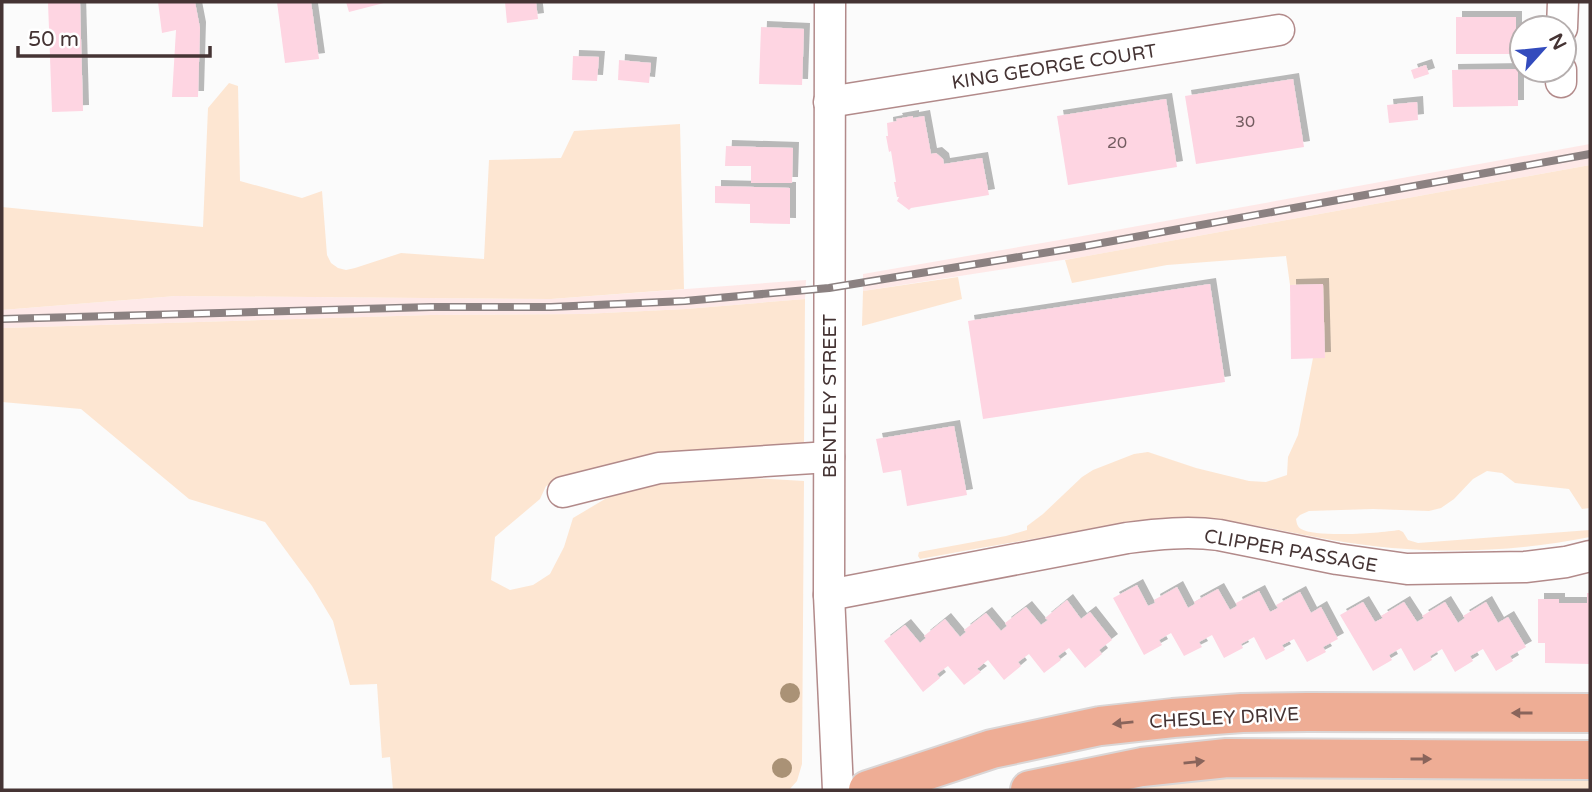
<svg xmlns="http://www.w3.org/2000/svg" width="1592" height="792" font-family="'Varela Round',sans-serif">
<style>
.built{fill:#fee9e8}
.green{fill:#fde6d2}
.building{fill:#fed5e2;filter:url(#shadow)}
.lines{fill:none;stroke-linecap:round;stroke-linejoin:round}
.minor-casing{stroke:#b28a8a;stroke-width:33}
.major-casing{stroke:#dad6d6;stroke-width:42}
.minor{stroke:#fff;stroke-width:30}
.major{stroke:#eead95;stroke-width:38}
.rail-casing{stroke:#8b8181;stroke-width:8}
.rail{stroke:#fff;stroke-width:5;stroke-dasharray:16;stroke-linecap:butt}
.tree{fill:#aa9276}
.oneway{fill:#89645b}
.labels{text-anchor:middle;stroke-width:5;stroke-linejoin:round;paint-order:stroke}
.number-label{font-size:16px;fill:#735c60}
.street-label{font-size:19px;fill:#453434;stroke:#fff}
</style>
<defs>
<filter id="shadow"><feDropShadow dx="6" dy="-6" stdDeviation="0" flood-color="#0004"/></filter>
</defs>
<rect width="100%" height="100%" fill="#fbfbfb"/>
<g class="built">
<path d="M1590,144V165L1082,257L863,291V274L1077,237Z"/>
<path d="M806,280L805,299L686,309L583,314L431,315L2,328V310L176,296L551,299Z"/>
</g>
<g class="green">
<path d="M229,83L238,86L240,181L302,198L322,191L327,255L331,263L338,268L346,270L355,268L401,253L484,259L489,160L561,158L574,131L680,124L684,289L551,299L176,296L2,310V207L203,227L208,108Z"/>
<path d="M1590,165V508L1582,509L1569,489L1515,483L1502,473L1487,471L1473,479L1454,499L1441,508L1429,511L1373,509L1309,511L1300,515L1296,519C1297,524 1297,526 1301,529C1317,538 1380,533 1399,530L1403,532L1408,540L1418,543L1590,530V537C1507,554 1416,555 1332,540C1283,532 1236,519 1186,518C1145,517 1105,526 1066,533C1017,542 968,550 920,559L918,556L919,552L1006,536L1027,530V526L1043,514L1082,477L1093,470L1134,454L1148,452L1196,468L1249,481L1266,482L1287,475L1288,457L1298,435L1313,358H1325L1323,284L1290,285L1286,256L1167,265L1072,283L1065,260Z"/>
<path d="M958,277L962,299L862,326L863,291Z"/>
<path d="M805,299L804,447L662,455L615,463L546,486L540,499L495,537L491,580L510,590L533,585L550,574L564,547L573,518L605,499L642,485L699,475L804,481L802,764L797,781L789,790H393L390,757L382,758L377,684L350,685L333,621L312,586L265,522L189,499L81,409L2,402V328L431,315L583,314L686,309Z"/>
<path d="M1590,760V790H1030L1063,782Z"/>
</g>
<g class="building">
<path d="M48,2H80L83,111L52,112Z"/>
<path d="M158,2H195L200,28L198,97H172L176,30L162,33Z"/>
<path d="M277,2H311L319,59L285,63Z"/>
<path d="M346,2H384V3L349,12Z"/>
<path d="M505,2H536L538,19L507,23Z"/>
<rect x="1456" y="17" width="60" height="37"/>
<path d="M761,27L804,29L802,85L759,84Z"/>
<path d="M573,56L599,57L597,81L572,80Z"/>
<path d="M619,60L651,63L649,83L618,80Z"/>
<path d="M1426,65L1429,74L1414,79L1411,70Z"/>
<path d="M1518,69V106L1453,107L1452,70Z"/>
<path d="M1293,79L1304,147L1196,164L1185,96Z"/>
<path d="M1166,99L1177,167L1068,185L1057,116Z"/>
<path d="M1417,102L1418,120L1389,123L1387,105Z"/>
<path d="M913,116V118L924,116L931,154L936,153L943,159L944,164L982,158L989,195L911,208L909,210L897,201L899,197H897L894,182H896L891,151L889,152L886,136H888L887,123L897,121L896,119Z"/>
<path d="M726,146L793,148L792,183H751V166H725Z"/>
<path d="M715,186L790,188V224L750,223V204L715,203Z"/>
<path d="M1210,284L1225,382L983,419L968,321Z"/>
<path d="M1323,284L1325,358L1291,359L1290,285Z"/>
<path d="M954,426L967,495L907,506L901,470L883,473L876,439Z"/>
<path d="M1137,585L1148,606L1155,603L1154,600L1177,587L1188,608L1195,604L1194,602L1218,589L1230,610L1237,606L1236,603L1259,591L1270,612L1278,608L1276,605L1300,592L1311,613L1321,607L1338,639L1323,647L1326,652L1307,662L1294,639L1282,645L1285,650L1266,660L1254,637L1241,644L1243,648L1224,658L1212,635L1199,642L1202,647L1184,656L1171,633L1159,640L1162,645L1144,655L1113,598Z"/>
<path d="M1587,593H1590V664L1545,663V643H1538V599H1559V603H1587Z"/>
<path d="M1067,600L1081,619L1090,612L1112,640L1099,650L1102,654L1085,668L1069,648L1058,656L1061,660L1044,673L1029,654L1018,662L1021,666L1004,680L988,660L977,669L981,672L964,685L948,666L937,674L940,678L923,692L884,641L905,625L920,643L926,638L924,636L945,619L960,637L966,632L964,630L986,613L1001,631L1007,626L1005,623L1026,607L1041,625L1048,620L1045,618Z"/>
<path d="M1363,602L1375,622L1383,618L1381,616L1404,602L1417,622L1424,618L1422,616L1445,602L1458,623L1465,618L1463,616L1486,602L1498,623L1508,617L1526,647L1510,656L1513,661L1496,671L1483,649L1470,656L1473,661L1455,672L1442,649L1430,656L1432,660L1414,671L1401,648L1389,655L1392,660L1373,671L1340,615Z"/>
</g>
<g class="lines">
<defs>
<g id="minor">
<path d="M830,2L829,595L838,790"/>
<path d="M1562,28L1563,2"/>
<path d="M1561,82V70"/>
<path d="M829,102L1279,30"/>
<path d="M563,492L659,468L829,457"/>
<path d="M829,595L1127,538C1158,534 1188,531 1219,535L1337,559L1407,569L1525,567L1566,562L1590,556"/>
</g>
<g id="major">
<path d="M868,790L992,749L1100,726L1173,718L1242,713L1308,712L1590,713"/>
<path d="M1030,790L1142,767L1227,758L1590,760"/>
</g>
</defs>
<use href="#minor" class="minor-casing"/>
<use href="#major" class="major-casing"/>
<use href="#minor" class="minor"/>
<use href="#major" class="major"/>
<defs>
<path id="rail" d="M2,319L431,307H551L685,301L829,288L1080,247L1590,154"/>
</defs>
<use href="#rail" class="rail-casing"/>
<use href="#rail" class="rail"/>
</g>
<g class="tree">
<circle cx="790" cy="693" r="10"/>
<circle cx="782" cy="768" r="10"/>
</g>
<defs><path id="oneway-solid" d="M-6-.8H1V-3.2L6.5 0L1 3.2V.8H-6Z" transform="scale(1.75)"/></defs>
<g class="oneway">
<use href="#oneway-solid" transform="translate(1522 713) rotate(-180)"/>
<use href="#oneway-solid" transform="translate(1123 723) rotate(174)"/>
<use href="#oneway-solid" transform="translate(1421 759)"/>
<use href="#oneway-solid" transform="translate(1194 762) rotate(-6)"/>
</g>
<g class="labels">
<g class="number-label">
<text x="1245" y="127">30</text>
<text x="1117" y="148">20</text>
</g>
<g class="street-label">
<text transform="translate(1054 66) rotate(-9)" y="7">KING GEORGE COURT</text>
<text transform="translate(829 396) rotate(-90)" y="7">BENTLEY STREET</text>
<text transform="translate(1291 550) rotate(10)" y="7">CLIPPER PASSAGE</text>
<text transform="translate(1224 717) rotate(-3)" y="7">CHESLEY DRIVE</text>
</g>
</g>
<rect width="1592" height="792" fill="none" stroke="#453434" stroke-width="7"/>
<g transform="translate(1543 49) rotate(63)"><circle r="33" fill="#ffffff" stroke="#b5aeae" stroke-width="2"/>
<path d="M0-5L12 26L0 18L-12 26Z" fill="#334bbd"/>
<text y="-10" font-size="19" font-weight="bold" text-anchor="middle" fill="#453434">N</text>
</g>
<path d="M18 46v10h192v-10" fill="none" stroke="#453434" stroke-width="3.5"/>
<text x="28" y="46" font-size="21" fill="#453434" stroke="#ffffff" stroke-width="5" paint-order="stroke">50 m</text>
</svg>
